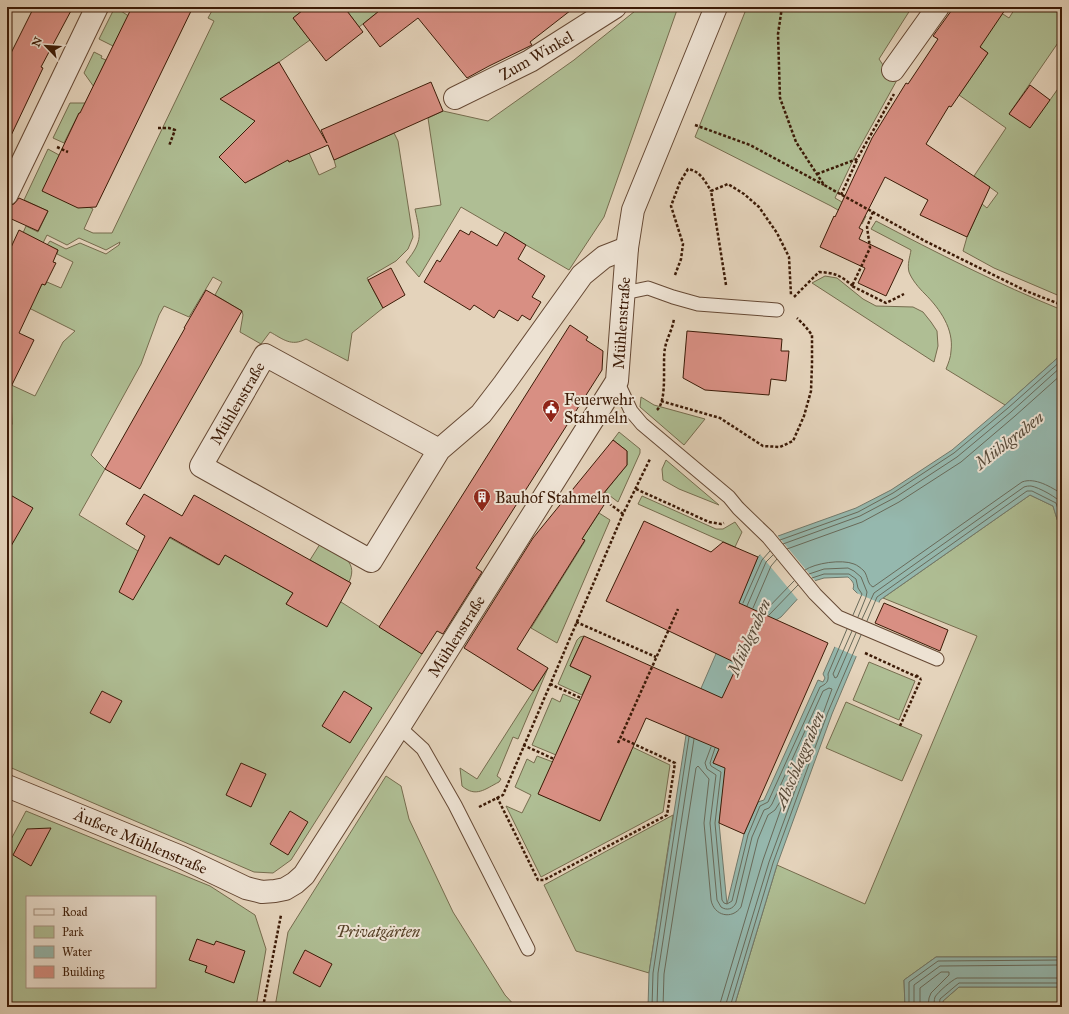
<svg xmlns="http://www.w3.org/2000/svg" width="1069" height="1014" font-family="'IM FELL Great Primer',serif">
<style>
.green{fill:#afbe94;stroke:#766c4e;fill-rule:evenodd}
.water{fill:#95b8ae;stroke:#71796b;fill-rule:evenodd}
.pier{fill:#e4d3bb}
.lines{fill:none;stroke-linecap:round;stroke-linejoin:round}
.shore{stroke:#686a5a;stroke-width:1}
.building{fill:#d88f83;stroke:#3c1b07}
.service-casing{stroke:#664934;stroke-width:15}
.minor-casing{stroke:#664934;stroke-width:24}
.path{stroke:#3c1b07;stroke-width:2.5;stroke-dasharray:3 2;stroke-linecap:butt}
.service{stroke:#ede2d3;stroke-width:13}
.minor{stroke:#ede2d3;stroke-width:22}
.labels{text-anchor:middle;stroke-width:4;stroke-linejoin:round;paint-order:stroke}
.street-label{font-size:16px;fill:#3c1b07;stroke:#ede2d3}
.poi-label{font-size:16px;fill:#3c1b07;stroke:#ede2d3;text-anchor:start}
.park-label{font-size:16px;font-style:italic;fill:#59442a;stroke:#ede2d3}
.water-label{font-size:17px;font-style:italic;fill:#574a39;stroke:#ede2d3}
</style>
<rect width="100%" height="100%" fill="#e4d3bb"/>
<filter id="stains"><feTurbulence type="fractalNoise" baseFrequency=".005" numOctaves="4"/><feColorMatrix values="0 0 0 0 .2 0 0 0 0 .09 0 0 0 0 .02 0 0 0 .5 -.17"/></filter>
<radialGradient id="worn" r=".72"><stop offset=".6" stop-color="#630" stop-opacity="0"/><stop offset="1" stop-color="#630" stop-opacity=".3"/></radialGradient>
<g class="green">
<path d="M115,7L127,15L176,39L113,46L99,39Z"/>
<path d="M214,7H307L293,18L310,40L279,62L242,85L289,162L309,153L319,175L336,167L334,160L394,133L398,141L413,237L408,249L396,261L367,278L383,308L352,333L348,361L306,339C291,347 283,339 270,332L261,344L240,332L243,315L242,311L215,295L222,282L213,277L189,317L164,306L159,315L141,364L91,455L105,469L79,515L138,551L168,540L170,538L218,565L225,555L293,593L286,604L341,602L422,654L291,860L273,873L254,872L7,766V430H9L12,424L11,400L7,398V383L35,396L63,342L75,331L7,297V279L37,294L42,284L45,285L47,282L61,288L73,262L57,254L58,250L47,245L50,241L66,249L80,243L106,254L119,245L120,242L106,250L79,238L67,245L47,235L43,243L23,233L26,226L38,232L48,211L24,200L48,149L59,155L89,207L93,209L84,229L93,233H112L214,21L208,18ZM234,142L266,171V172L245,183L219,157Z"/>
<path d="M344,7H384L359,27Z"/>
<path d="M640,7H678L604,217L569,270L461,207L419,277L406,262C424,240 420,234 415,209L441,205L428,118L443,111L488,121L574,60Z"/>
<path d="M747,7H912L879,59L887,71L897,80L856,154L835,198L866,216L862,224L831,206L695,137Z"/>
<path d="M992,7L1009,18L1016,7H1062V37L1009,114L1050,100L1062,83V297L994,268L963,251L967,237L982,204L987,208L998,193L974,176L1006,128L959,95L988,53L980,47Z"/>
<path d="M94,52L102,56L101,58L106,60L94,87L84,73Z"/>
<path d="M70,103H85L126,135L79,113L64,143L53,138Z"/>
<path d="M876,221C937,253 998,284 1062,310V354L1005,405L946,369C948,364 951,357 951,351C954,329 940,309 925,294C919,288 912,280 909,272C907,264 910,257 911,250L871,229Z"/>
<path d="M825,276L837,278L863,299L876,306L913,307L923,312L931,322L937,331L938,346L934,362L812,283Z"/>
<path d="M641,397L654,405L705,419L684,445L640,407Z"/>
<path d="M619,432L640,449V453L618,502L605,492L627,465V451L613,440Z"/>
<path d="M666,460L719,505L679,489L663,480L662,469Z"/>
<path d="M1030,495L1053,506L1062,535V957H936L904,980L905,1007H734L777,865L865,904L977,636L883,598Z"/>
<path d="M642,496L716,529H723L735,522L742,532L735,547L638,504Z"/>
<path d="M599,513L610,520L557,643L531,628L585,541L582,539Z"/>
<path d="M320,544C336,553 360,559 349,582L310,560Z"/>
<path d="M584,636L570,666L591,676L582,695L558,684L577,640L580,637Z"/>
<path d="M869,662L915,681L899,720L853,700Z"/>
<path d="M548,668L518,739L513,737L497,776L501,779L499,782C485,789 476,798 462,786L460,768L477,779Z"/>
<path d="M563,694L580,701L556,755L532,745L552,698L560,702Z"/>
<path d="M846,702L922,735L902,781L826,748Z"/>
<path d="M630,746L670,765L663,812L541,877L506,806L522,813L531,795L515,787L527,759L534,763L537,756L553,762L539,794L600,821L631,752L628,750Z"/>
<path d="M386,776L401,786L409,819L453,912L505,995L516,1007H275L288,932Z"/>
<path d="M26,811L210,886L255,915L266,949L256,1007H7V847ZM27,897H155V987H27Z"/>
<path d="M673,815L649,973L576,951L544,885Z"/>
<path d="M959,987H1062V1007H943V1001Z"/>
</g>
<g class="water">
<path d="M1062,354V535L1053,506L1030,495L880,600L832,714L777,865L734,1007H648L649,973L689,716L758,557L778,536L856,508L891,490L952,450L1005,405ZM848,577C852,581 855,583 853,589L858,594L823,674L825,678L823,682L818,680L764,800L758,802L744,834L727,904L719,823L726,768L713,763L776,620L781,617L814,581L824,578Z"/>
<path d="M936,957H1062V987H959L943,1001V1007H905L904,980Z"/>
</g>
<g class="pier">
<path d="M777,535L817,583L799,601L759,553Z"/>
<path d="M854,592L880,603L858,657L833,646L856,594Z"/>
</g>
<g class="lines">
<g class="shore">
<path d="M780,540L858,512L893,493L954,453L1008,408L1062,360"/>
<path d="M783,544L860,516L896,497L957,457L1011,412L1062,366"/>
<path d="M787,549L862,522L899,502L961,462L1015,416L1062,374"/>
<path d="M805,570C815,563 842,559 854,564C857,565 861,568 864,571C868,576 867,584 873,587L1022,482C1035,477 1051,487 1062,494"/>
<path d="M809,574L824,569L848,568L854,571L861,577L867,592L866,597L858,617"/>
<path d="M812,578L824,574H849L856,579L858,588L862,594L853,615"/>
<path d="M743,603L762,560L770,551"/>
<path d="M747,606L766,562L773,555"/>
<path d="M753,608L771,566L777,559"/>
<path d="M763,613L794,581"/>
<path d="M769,615L798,585"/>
<path d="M862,619L874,593L1024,487C1027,486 1028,486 1031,486C1038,487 1059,498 1062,504"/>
<path d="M867,621L877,597L1027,491H1032L1056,503L1062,521"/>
<path d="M852,631L833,674L835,678L837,677L856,633"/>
<path d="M711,747L705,763L707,769L716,775L710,823L717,900L721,907C727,911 733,909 736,903L752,837L764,810L769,808L772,804L823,691L829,688L832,689L769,862L725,1007"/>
<path d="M715,748L710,763L711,766L721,772L715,823L722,900L724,903L727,904L732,901L748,835L760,806L768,802L820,687C826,684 829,682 828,674L847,629"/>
<path d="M652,1007L653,973L689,737"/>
<path d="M657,1007L658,973L694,739"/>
<path d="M663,1007L664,974L696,768L698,766L709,779L704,823L711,900C714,916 732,920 741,907L758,839L768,815L775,810L780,802L782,801L783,803L763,860L719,1007"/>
<path d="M730,1007L773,863L828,712L861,635"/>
<path d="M909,1007V982L938,961L1062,960"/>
<path d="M914,1007V985L940,966L1062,965"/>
<path d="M920,1007V988L941,972H949V975L931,993L929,998L928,1007"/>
<path d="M934,1007C934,1004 934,1000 935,997C938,992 952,980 957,978H1062"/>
<path d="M939,1007L940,999L959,983H1062"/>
</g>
</g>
<g class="building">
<path d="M34,7H73L41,67L43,68L7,144V61Z"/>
<path d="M132,7H193L96,207L78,208L42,191L79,113H80Z"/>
<path d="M307,7H344L363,32L326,61L293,18Z"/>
<path d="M384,7H575L530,42L532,45L489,66L467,78L418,18L380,47L363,24Z"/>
<path d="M954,7H1007L980,47L988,53L951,107L949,106L926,144L990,187L967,237L920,215L928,200L885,177L859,228L863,230L859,239L903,260L886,296L858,283L865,268L820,247L834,216L835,217L872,138L906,83L908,84L938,39L933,36Z"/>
<path d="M279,62L327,143L321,130L431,82L443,111L334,160L328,145L289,162L288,160L245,183L219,157L255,121L220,99Z"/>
<path d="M1030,85L1050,100L1030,128L1009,114Z"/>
<path d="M19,198L48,211L38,231L7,217V206L14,204Z"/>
<path d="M19,230L58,250L53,262L56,263L45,285L42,284L19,333L34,340L7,395V256Z"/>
<path d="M460,230L469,235L471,231L497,246L505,232L526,245L518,259L545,276L532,297L541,302L530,320L522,315L518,321L499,310L494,318L474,305L470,310L424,282L437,260L440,262Z"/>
<path d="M391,268L405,295L383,308L368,280Z"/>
<path d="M206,290L242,311L140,489L105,469L185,328H184Z"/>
<path d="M570,325L588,337L586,340L603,351L602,370L476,568L482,572L443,634L437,631L422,654L379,627Z"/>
<path d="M687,331L782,339L781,351H789L786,381L771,379L769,395L705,390L683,378Z"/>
<path d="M613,440L627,451V465L598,500L604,505L582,539L585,540L517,649L548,668L533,691L464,648L533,538Z"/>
<path d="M7,493L33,508L7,553Z"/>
<path d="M144,494L182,516L194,495L351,583L327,627L286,604L293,593L225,555L219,565L170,537L133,600L119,592L145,536L126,524Z"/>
<path d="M644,521L711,552L723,542L758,557L739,603L828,643L744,834L719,823L725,768L713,763L719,749L646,718L600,821L538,794L591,676L570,666L584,636L722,698L738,664L606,601Z"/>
<path d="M884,603L948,630L940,651L875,623Z"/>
<path d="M102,691L122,701L110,723L90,713Z"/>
<path d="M344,691L372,708L350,743L322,726Z"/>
<path d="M241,763L266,774L251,807L226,795Z"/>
<path d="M290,811L308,822L288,855L270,844Z"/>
<path d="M51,828L31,866L13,855L27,829Z"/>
<path d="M197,939L214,945L216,941L245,951L234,983L205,972L207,966L189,960Z"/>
<path d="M305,950L332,964L320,987L293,973Z"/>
</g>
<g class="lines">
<defs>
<g id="service">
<path d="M624,293L648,288L673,297L698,304L777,310"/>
<path d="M617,381L631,411L642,424L729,497L738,508L768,537L815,594L838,617L937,659"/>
<path d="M399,727L423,749L455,805L528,949"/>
</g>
<g id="minor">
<path d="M893,70L938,7"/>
<path d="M455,98L530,61L615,7"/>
<path d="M7,194L97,7"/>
<path d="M439,450L371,561L201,466L265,355L439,450L481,414L504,384L582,275L604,257L627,248"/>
<path d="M7,786L181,857L246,888L262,892L275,891L285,889L295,883L304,875L399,727L617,381L627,248L633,210L716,7"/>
</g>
</defs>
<use href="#service" class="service-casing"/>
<use href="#minor" class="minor-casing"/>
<g class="path">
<path d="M782,7L778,34L780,98L796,142L824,185L925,241L1026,291L1062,305"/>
<path d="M695,125L750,145L824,185"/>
<path d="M158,128H169L175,130L169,146"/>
<path d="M57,147L68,152"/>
<path d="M817,174L857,159L894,94"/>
<path d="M841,195L857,160"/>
<path d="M873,212L867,227L870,248L852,286L886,303L904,294"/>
<path d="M675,275L681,259L683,244L671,206L680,182L688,169C700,171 705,181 711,191"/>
<path d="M726,285L711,191L728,184L744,194L759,207L777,233L789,257L791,295"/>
<path d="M794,297L819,272C835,273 840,275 853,286"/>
<path d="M661,401L720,418L763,446L780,447L793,441L804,416L811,391L812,364V335L805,326L797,318"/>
<path d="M657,410C668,400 662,362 665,348C667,337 673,329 674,318"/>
<path d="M636,489L709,522L721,524L724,523"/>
<path d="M601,497L623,514"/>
<path d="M576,622L656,657"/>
<path d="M865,653L917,677"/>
<path d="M916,675L921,679"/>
<path d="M550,684L581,698"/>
<path d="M900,726L921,679"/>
<path d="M618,743L678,609"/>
<path d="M523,745L554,759"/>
<path d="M497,797L538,880H544L667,815L675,763L621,738"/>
<path d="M479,807L503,795L623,514L650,459"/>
<path d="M263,1007L281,915"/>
</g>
<use href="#service" class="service"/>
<use href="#minor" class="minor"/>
</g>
<defs>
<symbol id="civic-pin" viewBox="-11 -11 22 30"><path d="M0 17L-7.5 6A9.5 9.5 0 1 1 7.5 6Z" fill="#8f2418" stroke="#ede2d3"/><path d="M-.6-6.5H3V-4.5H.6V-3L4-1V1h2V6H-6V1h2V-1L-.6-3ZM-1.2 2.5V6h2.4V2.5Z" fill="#fff"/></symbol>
<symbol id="building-pin" viewBox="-11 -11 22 30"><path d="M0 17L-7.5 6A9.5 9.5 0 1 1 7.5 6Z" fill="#8f2418" stroke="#ede2d3"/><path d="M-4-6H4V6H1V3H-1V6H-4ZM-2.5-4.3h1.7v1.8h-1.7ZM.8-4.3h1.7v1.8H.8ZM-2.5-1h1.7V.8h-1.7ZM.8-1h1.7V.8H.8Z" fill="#fff"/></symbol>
</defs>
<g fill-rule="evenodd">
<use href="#civic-pin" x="541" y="398" width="20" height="27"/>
<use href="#building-pin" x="472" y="487" width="20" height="27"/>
</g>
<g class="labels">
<g class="street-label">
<text transform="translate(536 55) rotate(-30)" y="6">Zum Winkel</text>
<text transform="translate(621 323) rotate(-86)" y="6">Mühlenstraße</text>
<text transform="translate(237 403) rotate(-60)" y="6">Mühlenstraße</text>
<text transform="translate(456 636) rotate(-58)" y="6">Mühlenstraße</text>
<text transform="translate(141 841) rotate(23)" y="6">Äußere Mühlenstraße</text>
</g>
<g class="poi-label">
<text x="564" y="405">Feuerwehr<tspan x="564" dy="18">Stahmeln</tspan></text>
<text x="495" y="503">Bauhof Stahmeln</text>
</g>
<g class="park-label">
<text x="378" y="937">Privatgärten</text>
</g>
<g class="water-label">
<text transform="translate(1009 440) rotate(-38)" y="6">Mühlgraben</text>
<text transform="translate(749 637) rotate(-66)" y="6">Mühlgraben</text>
<text transform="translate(799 760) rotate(-67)" y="6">Abschlaggraben</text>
</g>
</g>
<rect width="1069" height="1014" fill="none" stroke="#e4d3bb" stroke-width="24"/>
<rect x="8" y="8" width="1053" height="998" fill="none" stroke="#3c1b07" stroke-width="2"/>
<rect x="12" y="12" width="1045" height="990" fill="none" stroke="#3c1b07"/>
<rect x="26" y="896" width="130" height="92" fill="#ede2d3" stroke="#a69281"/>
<rect x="34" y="909" width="20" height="6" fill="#ede2d3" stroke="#a69281"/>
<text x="62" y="916" font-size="12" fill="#3c1b07">Road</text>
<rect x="34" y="926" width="20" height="12" fill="#afbe94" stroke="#a69281"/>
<text x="62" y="936" font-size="12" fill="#3c1b07">Park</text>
<rect x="34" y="946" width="20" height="12" fill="#95b8ae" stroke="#a69281"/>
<text x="62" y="956" font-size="12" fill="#3c1b07">Water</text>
<rect x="34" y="966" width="20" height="12" fill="#d88f83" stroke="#a69281"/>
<text x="62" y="976" font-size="12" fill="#3c1b07">Building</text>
<g transform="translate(46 46) rotate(295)" stroke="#ede2d3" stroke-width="3" paint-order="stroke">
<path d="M0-3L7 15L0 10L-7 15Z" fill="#3c1b07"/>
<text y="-6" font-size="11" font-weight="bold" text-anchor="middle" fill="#3c1b07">N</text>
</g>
<rect width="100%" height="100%" filter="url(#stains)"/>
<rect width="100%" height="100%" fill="url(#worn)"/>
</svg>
